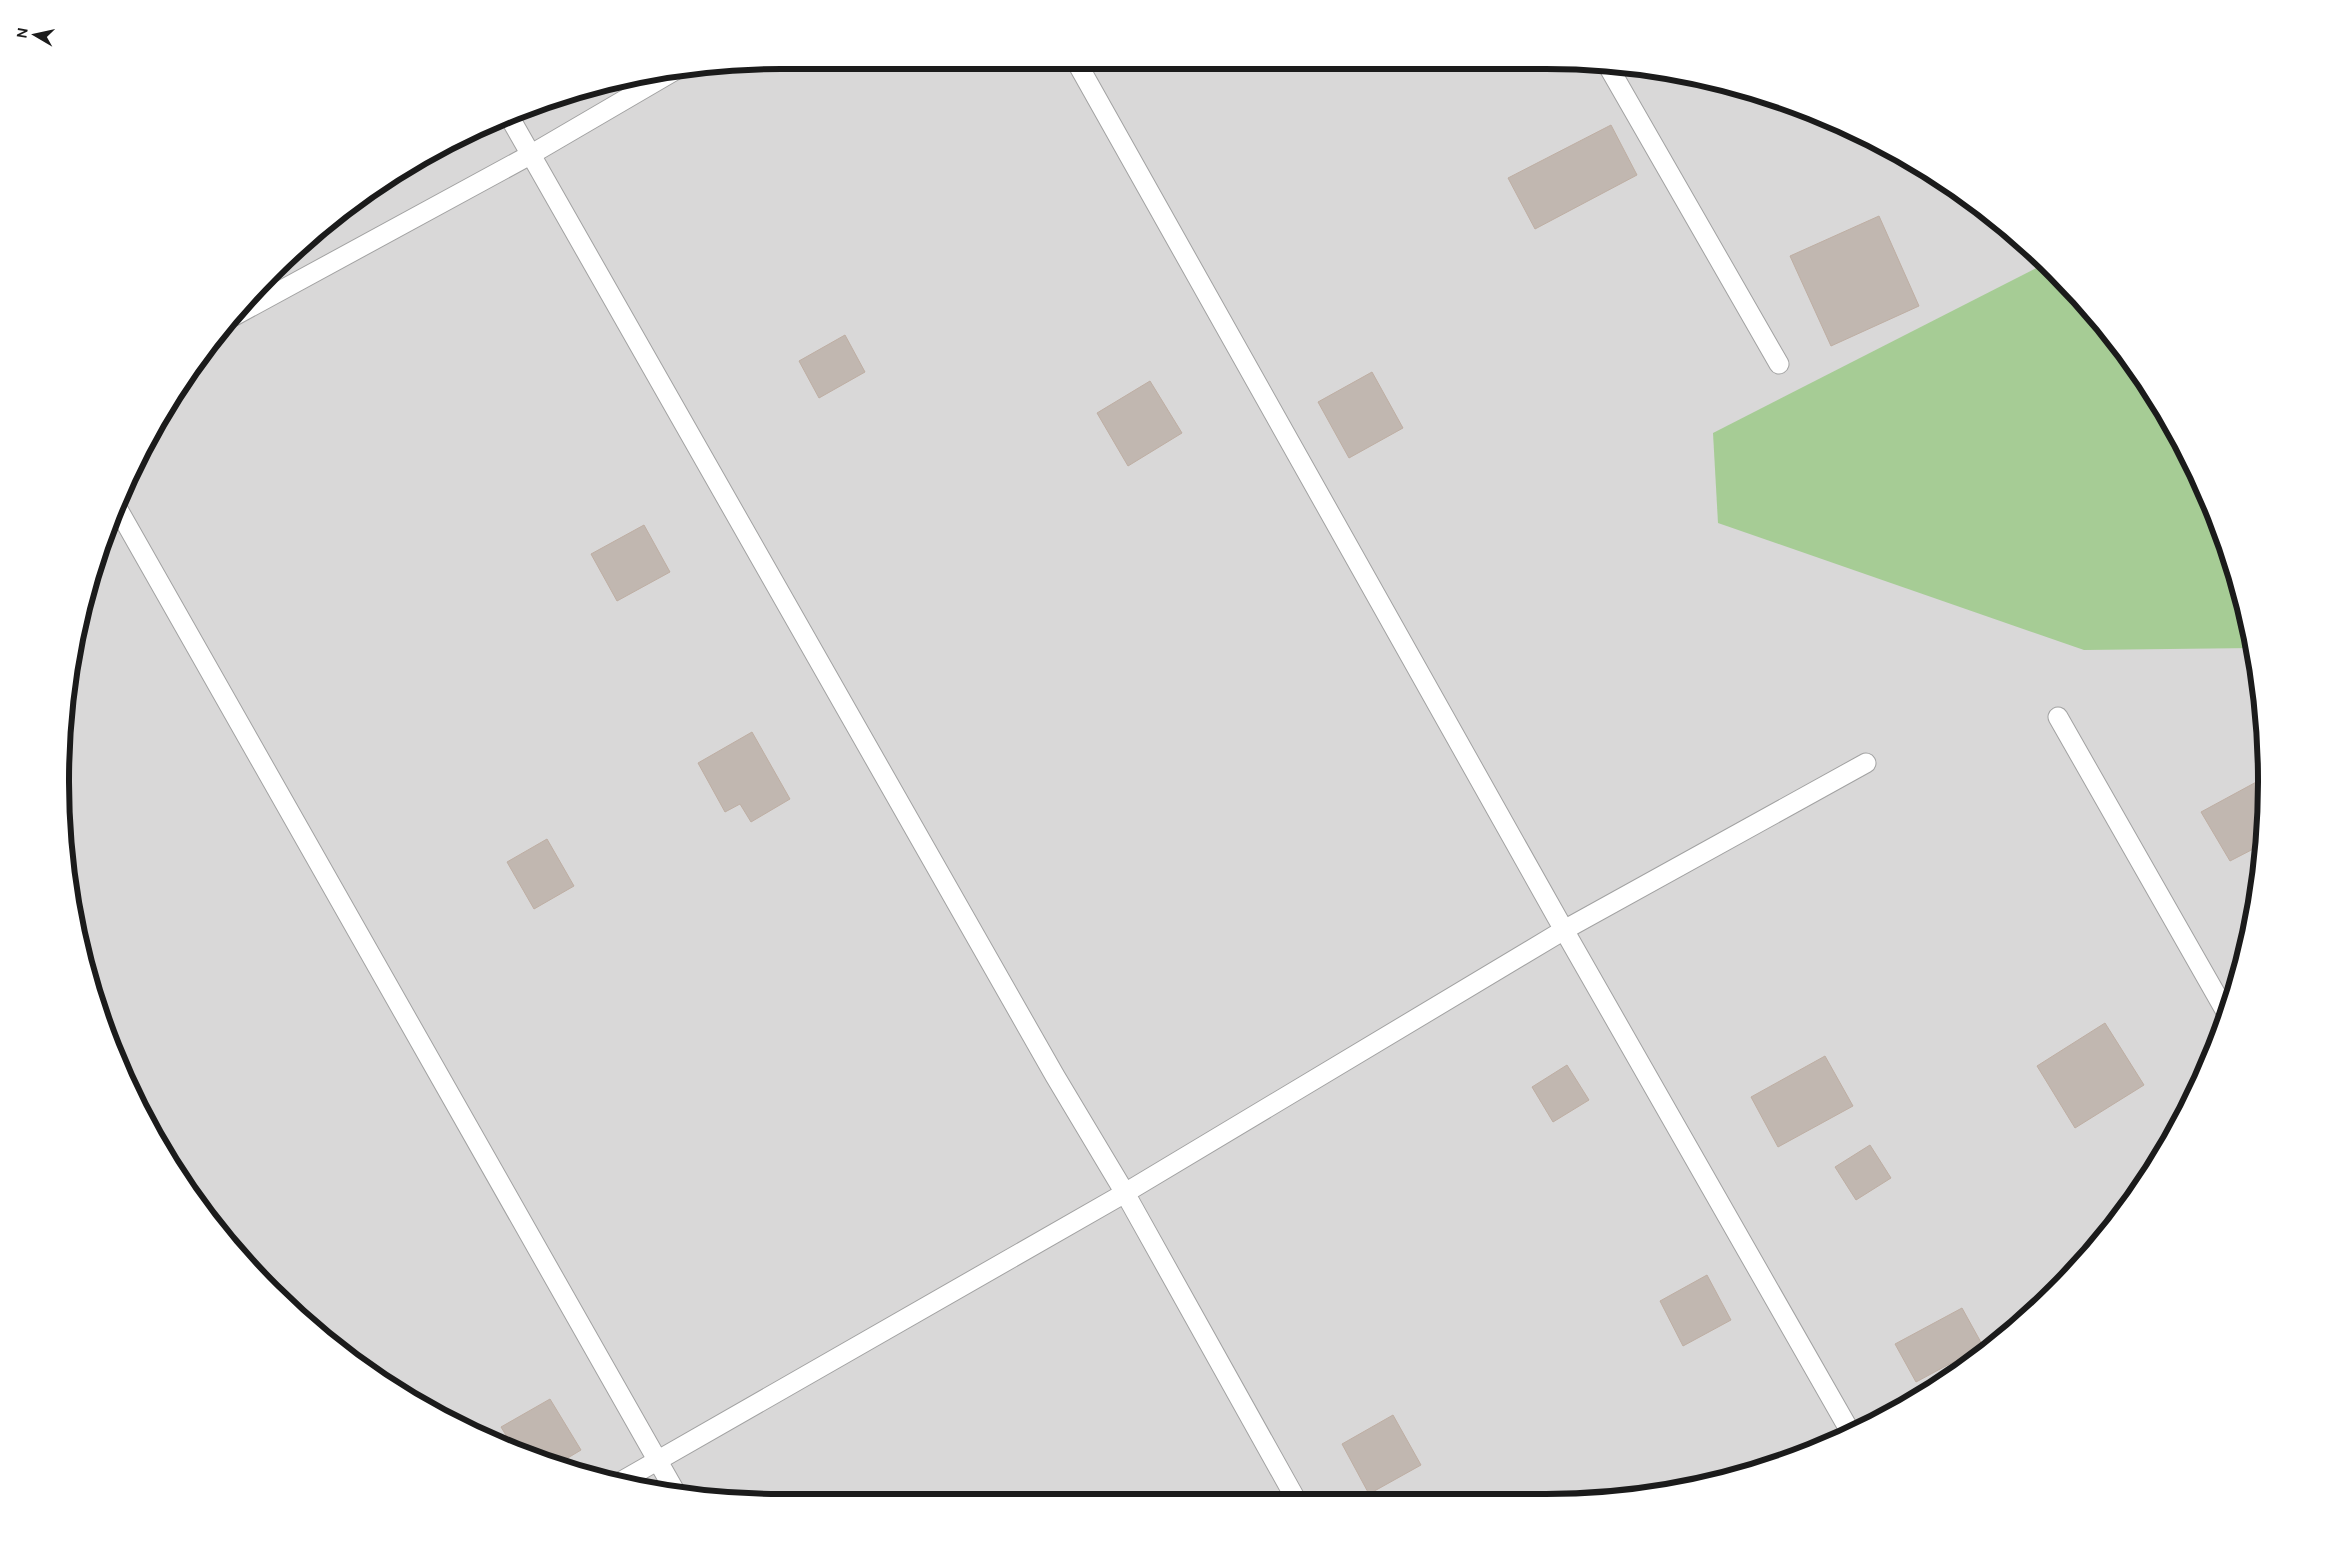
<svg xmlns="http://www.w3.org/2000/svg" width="2327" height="1563" font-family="'DM Sans',sans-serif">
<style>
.residential{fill:#d9d8d8}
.forest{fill:#a6cc95}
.building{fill:#c1b7b0;stroke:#beaea3}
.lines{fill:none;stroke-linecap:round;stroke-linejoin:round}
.lane-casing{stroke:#a2a2a2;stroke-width:21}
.lane{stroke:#fff;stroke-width:19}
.rim{fill:none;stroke:#1b1b1b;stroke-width:6}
</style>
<rect width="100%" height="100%" fill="#ece8e0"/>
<path class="residential" d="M1546,60L1686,74L1865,135L1984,209L2055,271L2253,640L2267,781L2253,922L2212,1057L2146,1182L2056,1291L1947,1381L1822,1448L1687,1489L1545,1503H781L641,1489L462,1428L380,1381L272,1292L157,1142L98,1014L74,923L62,734L85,595L115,506L209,342L306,239L380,182L550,98L687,66Z"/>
<path class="forest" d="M2046,263L2055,271L2145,380L2212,505L2254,648L2084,650L1718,523L1713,433Z"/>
<g class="building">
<path d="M1611,125L1637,175L1535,229L1508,178Z"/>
<path d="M1879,216L1919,306L1831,346L1790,256Z"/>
<path d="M845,335L865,372L819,398L799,361Z"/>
<path d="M1372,372L1403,428L1349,458L1318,402Z"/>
<path d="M1150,381L1182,433L1128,466L1097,413Z"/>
<path d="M644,525L670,572L617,601L591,554Z"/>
<path d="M752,732L790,799L751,822L740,804L725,812L698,763Z"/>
<path d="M2260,780L2266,796L2261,845L2230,861L2201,812Z"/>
<path d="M547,839L574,886L534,909L507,862Z"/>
<path d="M2105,1023L2144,1085L2075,1128L2037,1066Z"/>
<path d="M1825,1056L1853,1106L1778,1147L1751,1097Z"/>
<path d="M1567,1065L1589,1100L1553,1122L1532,1087Z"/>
<path d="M1870,1145L1891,1178L1856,1200L1835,1167Z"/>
<path d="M1707,1275L1731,1320L1683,1346L1660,1301Z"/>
<path d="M1962,1308L1983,1346L1916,1382L1895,1344Z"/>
<path d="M550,1399L581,1450L561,1462L512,1445L501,1427Z"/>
<path d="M1393,1415L1421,1465L1369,1494L1342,1444Z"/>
</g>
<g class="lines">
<defs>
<g id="lane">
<path d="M1077,63L1564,930L1851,1433"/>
<path d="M1608,66L1779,364"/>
<path d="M510,118L1055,1076L1125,1193L1298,1503"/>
<path d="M234,316L530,155L679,68"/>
<path d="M115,504L676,1493"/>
<path d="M2058,717L2226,1012"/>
<path d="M620,1482L1125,1193L1564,930L1866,763"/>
</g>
</defs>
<use href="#lane" class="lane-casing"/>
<use href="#lane" class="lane"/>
</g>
<path d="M0 0H2327V1563H0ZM781 69H1546A712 712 0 0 1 2258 781V782A712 712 0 0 1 1546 1494H781A712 712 0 0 1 69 782V781A712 712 0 0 1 781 69Z" fill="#fff" fill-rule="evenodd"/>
<path class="rim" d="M781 69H1546A712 712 0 0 1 2258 781V782A712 712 0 0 1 1546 1494H781A712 712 0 0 1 69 782V781A712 712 0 0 1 781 69Z"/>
<g transform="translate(35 35) rotate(279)" stroke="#ffffff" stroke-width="4" paint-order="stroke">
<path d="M0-4L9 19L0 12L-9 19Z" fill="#1b1b1b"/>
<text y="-8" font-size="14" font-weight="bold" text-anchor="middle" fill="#1b1b1b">N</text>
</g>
</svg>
